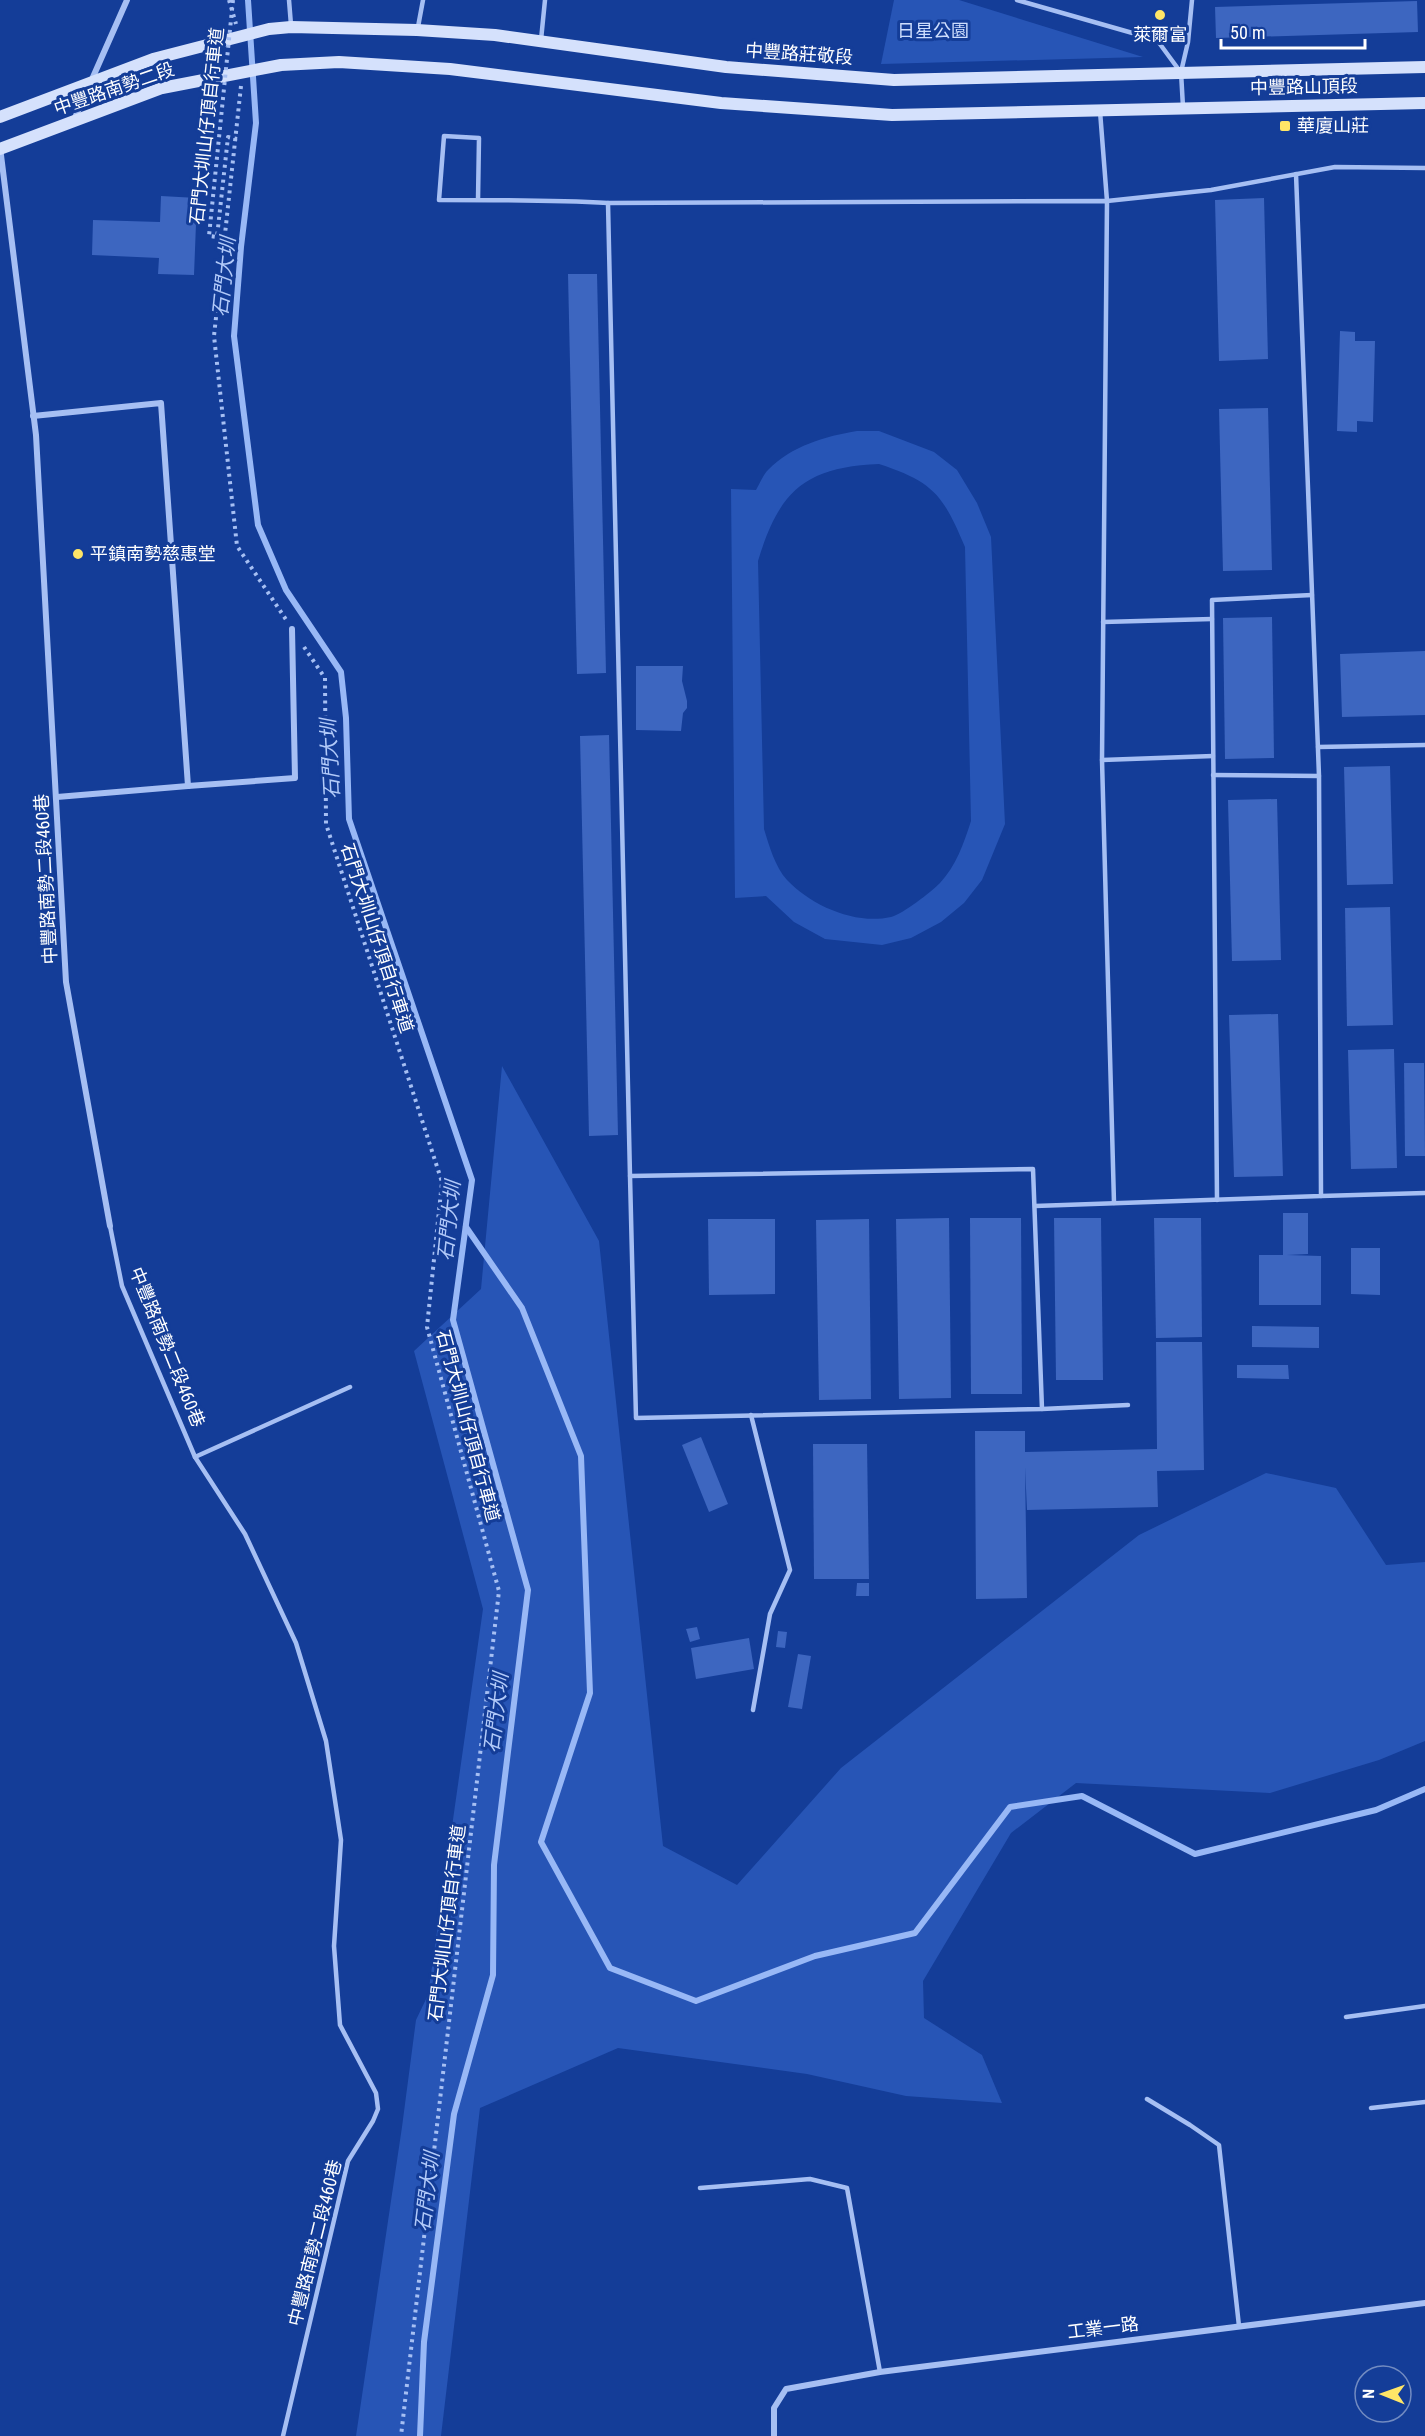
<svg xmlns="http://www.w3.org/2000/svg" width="1425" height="2436" font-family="'Roboto Condensed','Noto Sans TC',sans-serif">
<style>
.green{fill:#2755b6;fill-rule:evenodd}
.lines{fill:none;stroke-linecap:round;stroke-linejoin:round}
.stream{stroke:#98b8f6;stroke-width:6}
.building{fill:#3d66c0}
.path{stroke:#a6bff3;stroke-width:4;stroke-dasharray:3 4.5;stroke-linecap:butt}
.lane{stroke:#a6bff3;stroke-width:4.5}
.street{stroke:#a6bff3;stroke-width:6}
.secondary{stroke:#d5e1fc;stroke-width:12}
.path-bridge{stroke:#a6bff3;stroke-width:4;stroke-dasharray:3 4.5;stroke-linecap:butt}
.poi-dot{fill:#ffe667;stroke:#143d98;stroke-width:2}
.labels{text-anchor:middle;stroke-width:6;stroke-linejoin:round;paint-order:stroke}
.park-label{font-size:18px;fill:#cdddfd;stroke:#143d98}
.poi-label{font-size:18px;fill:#fff;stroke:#143d98;text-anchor:start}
.street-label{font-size:18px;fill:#fff;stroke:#143d98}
.water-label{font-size:20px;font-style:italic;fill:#b2caf9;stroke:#143d98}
</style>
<rect width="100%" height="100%" fill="#143d98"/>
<g class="green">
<path d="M894,0H959L1143,57L881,64Z"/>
<path d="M857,431H879L934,452L957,470L977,503L991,537L1005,824L982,880L964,903L941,922L911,938L882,945L825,939L794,922L766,896L735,898L731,489L756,490C760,483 763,475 768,470C791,446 826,436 857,431ZM879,464C934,482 943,495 965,547L971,821C964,843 956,866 940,883C931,892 903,914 891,917C855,925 812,906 787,880C775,867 769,845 764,829L758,561C779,491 805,467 879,464Z"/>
<path d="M502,1066L599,1241L663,1846L737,1885L841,1768L1139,1535L1266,1473L1336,1488L1386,1565L1425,1562V1741L1379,1760L1270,1793L1076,1783L1011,1833L923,1981L924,2018L982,2055L1002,2103L906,2096L807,2074L618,2048L480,2108L441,2436H356L402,2127L416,2020L428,1995L483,1609L414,1351L481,1289Z"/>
</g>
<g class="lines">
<g class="stream">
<path d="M248,0L256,123L241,247L234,336L258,525L286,590L341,672L346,718L349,819L472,1180L453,1320L528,1590L494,1865L493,1975L454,2114L424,2342L420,2436"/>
<path d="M466,1227L522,1308L581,1456L590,1693L541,1842L610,1968L696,2001L815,1956L915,1933L1010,1807L1082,1796L1195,1854L1376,1810L1425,1789"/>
</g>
</g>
<g class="building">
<path d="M1417,1L1418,32L1216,38L1215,7Z"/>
<path d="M161,196L197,198L194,275L158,274L159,258L92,255L93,220L160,222Z"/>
<path d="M1264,198L1268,359L1219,361L1215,200Z"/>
<path d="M568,274H597L606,673L577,674Z"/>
<path d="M1340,331L1355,332V341H1375L1373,422L1357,421V432L1337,431Z"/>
<path d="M1268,408L1272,570L1223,571L1219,409Z"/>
<path d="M1272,617L1274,758L1225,759L1223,618Z"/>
<path d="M1425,651V715L1342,717L1340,654Z"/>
<path d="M636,666H683L682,681L687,701V708L683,713L681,731L636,730Z"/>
<path d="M609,735L618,1135L589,1136L580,736Z"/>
<path d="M1390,766L1393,884L1347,885L1344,767Z"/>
<path d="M1277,799L1281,960L1232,961L1228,800Z"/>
<path d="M1390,907L1393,1025L1347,1026L1345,908Z"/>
<path d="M1278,1014L1283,1176L1234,1177L1229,1015Z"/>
<path d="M1394,1049L1397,1168L1351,1169L1348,1050Z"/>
<path d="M1404,1063H1424L1425,1156H1405Z"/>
<path d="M1283,1213H1308V1254L1287,1255L1321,1256V1305H1259V1255H1283Z"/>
<path d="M949,1218L951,1398L899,1399L896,1219Z"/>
<path d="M970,1218H1021L1022,1394H971Z"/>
<path d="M1054,1218H1101L1103,1380H1056Z"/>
<path d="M1154,1218H1201L1202,1337L1156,1338Z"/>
<path d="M708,1219H775V1294L709,1295Z"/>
<path d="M869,1219L871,1399L819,1400L816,1220Z"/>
<path d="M1351,1248H1380V1295L1351,1294Z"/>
<path d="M1252,1326L1319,1327V1348L1252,1347Z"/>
<path d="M1156,1342H1202L1204,1470L1157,1471L1158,1507L1027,1510L1025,1467L1027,1598L976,1599L975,1431H1025V1452L1157,1449Z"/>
<path d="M1237,1365H1288L1289,1379L1237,1378Z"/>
<path d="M701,1437L728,1504L709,1512L682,1445Z"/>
<path d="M813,1444H867L869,1579H814Z"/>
<path d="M857,1583H869V1596H856Z"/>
<path d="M697,1627L700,1639L690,1642L686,1629Z"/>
<path d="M778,1631L787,1632L785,1648L776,1647Z"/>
<path d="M749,1638L754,1669L696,1679L691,1648Z"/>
<path d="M798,1654L811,1656L802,1709L788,1707Z"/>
</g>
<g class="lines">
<g class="path">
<path d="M229,0L236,24"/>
<path d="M241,86L214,336L237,546L287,621"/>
<path d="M304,647L325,678L326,824L442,1182L427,1327L499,1591L401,2436"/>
</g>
<g class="lane">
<path d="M289,0L291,25"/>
<path d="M1017,0L1157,40L1179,70"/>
<path d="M418,27L423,0"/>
<path d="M541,40L545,0"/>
<path d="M1183,107L1181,72L1188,42L1192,0"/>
<path d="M1100,111L1107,201L1211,190L1335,167L1425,168"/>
<path d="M478,200L479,138L444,136L439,200C496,200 552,200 608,203L1107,201L1102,760L1114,1203"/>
<path d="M608,203L630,1176"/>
<path d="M1103,622L1212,619"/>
<path d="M1318,747L1425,745"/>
<path d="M1102,760L1213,756"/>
<path d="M1213,775L1319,776"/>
<path d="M1033,1169L1042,1409L636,1418L630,1176Z"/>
<path d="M1321,1196L1425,1193"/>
<path d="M1217,1200L1212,600L1312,595"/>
<path d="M1035,1206L1321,1196L1319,776L1296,174"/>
<path d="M110,1226L122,1286L195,1457L245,1534L296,1643L326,1741L341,1840L334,1946L340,2025L376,2093L378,2109L373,2121L348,2161L283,2436"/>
<path d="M1042,1409L1128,1405"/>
<path d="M751,1415L790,1570L770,1614L753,1710"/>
<path d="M195,1457L350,1387"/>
<path d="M1346,2017L1425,2006"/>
<path d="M1147,2099L1190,2125L1219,2145L1239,2326"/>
<path d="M1371,2108L1425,2102"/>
<path d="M700,2188L810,2179L847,2188L880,2372"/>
</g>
<g class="street">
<path d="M74,120L127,0"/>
<path d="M0,147L36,435L66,982L110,1226"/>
<path d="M33,416L161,403L188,786L57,797"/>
<path d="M188,786L295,778L292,629"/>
<path d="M774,2436V2408L786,2389L880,2372L1425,2303"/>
</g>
<g class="secondary">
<path d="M0,117L153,59L269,29L291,27L417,30L495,35L726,67L894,80L1425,67"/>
<path d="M0,149L162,88L281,65L339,62L450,69L721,103L892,115L1425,103"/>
</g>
<path class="path-bridge" d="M233,0L209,236L217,237L228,137L237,139"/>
</g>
<g class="poi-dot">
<circle cx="1160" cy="15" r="6"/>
<rect x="1279" y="120" width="12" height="12" rx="3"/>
<circle cx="78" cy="554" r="6"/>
</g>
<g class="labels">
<g class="park-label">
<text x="933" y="37">日星公園</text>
</g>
<g class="poi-label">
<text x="1160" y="41" text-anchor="middle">萊爾富</text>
<text x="1297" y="132">華廈山莊</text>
<text x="90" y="560">平鎮南勢慈惠堂</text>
</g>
<g class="street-label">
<text transform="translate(799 54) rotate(4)" y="6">中豐路莊敬段</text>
<text transform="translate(1304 87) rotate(-1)" y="6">中豐路山頂段</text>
<text transform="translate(114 89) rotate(-19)" y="6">中豐路南勢二段</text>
<text transform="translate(207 126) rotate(-84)" y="6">石門大圳山仔頂自行車道</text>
<text transform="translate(46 879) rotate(-93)" y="6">中豐路南勢二段460巷</text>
<text transform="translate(377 938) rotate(72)" y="6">石門大圳山仔頂自行車道</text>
<text transform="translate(167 1347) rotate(68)" y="6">中豐路南勢二段460巷</text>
<text transform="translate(468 1426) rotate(75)" y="6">石門大圳山仔頂自行車道</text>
<text transform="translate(447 1923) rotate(-83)" y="6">石門大圳山仔頂自行車道</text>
<text transform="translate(315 2243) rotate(-76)" y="6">中豐路南勢二段460巷</text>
<text transform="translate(1103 2328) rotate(-7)" y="6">工業一路</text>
</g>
<g class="water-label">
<text transform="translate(224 277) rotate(-84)" y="7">石門大圳</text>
<text transform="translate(330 759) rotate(-93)" y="7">石門大圳</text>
<text transform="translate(449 1221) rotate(-84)" y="7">石門大圳</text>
<text transform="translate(496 1713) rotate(-83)" y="7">石門大圳</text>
<text transform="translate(427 2192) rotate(-83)" y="7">石門大圳</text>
</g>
</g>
<g transform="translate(1383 2394) rotate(271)"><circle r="28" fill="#143d98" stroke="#728bc1" stroke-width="1.5"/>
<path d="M0-4.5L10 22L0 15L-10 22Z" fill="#ffe667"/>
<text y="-9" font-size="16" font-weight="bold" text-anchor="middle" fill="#ffffff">N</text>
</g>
<path d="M1221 39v9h144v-9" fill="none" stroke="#ffffff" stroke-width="3"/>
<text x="1230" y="39" font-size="18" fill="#ffffff" stroke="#143d98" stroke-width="4.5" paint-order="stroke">50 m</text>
</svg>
